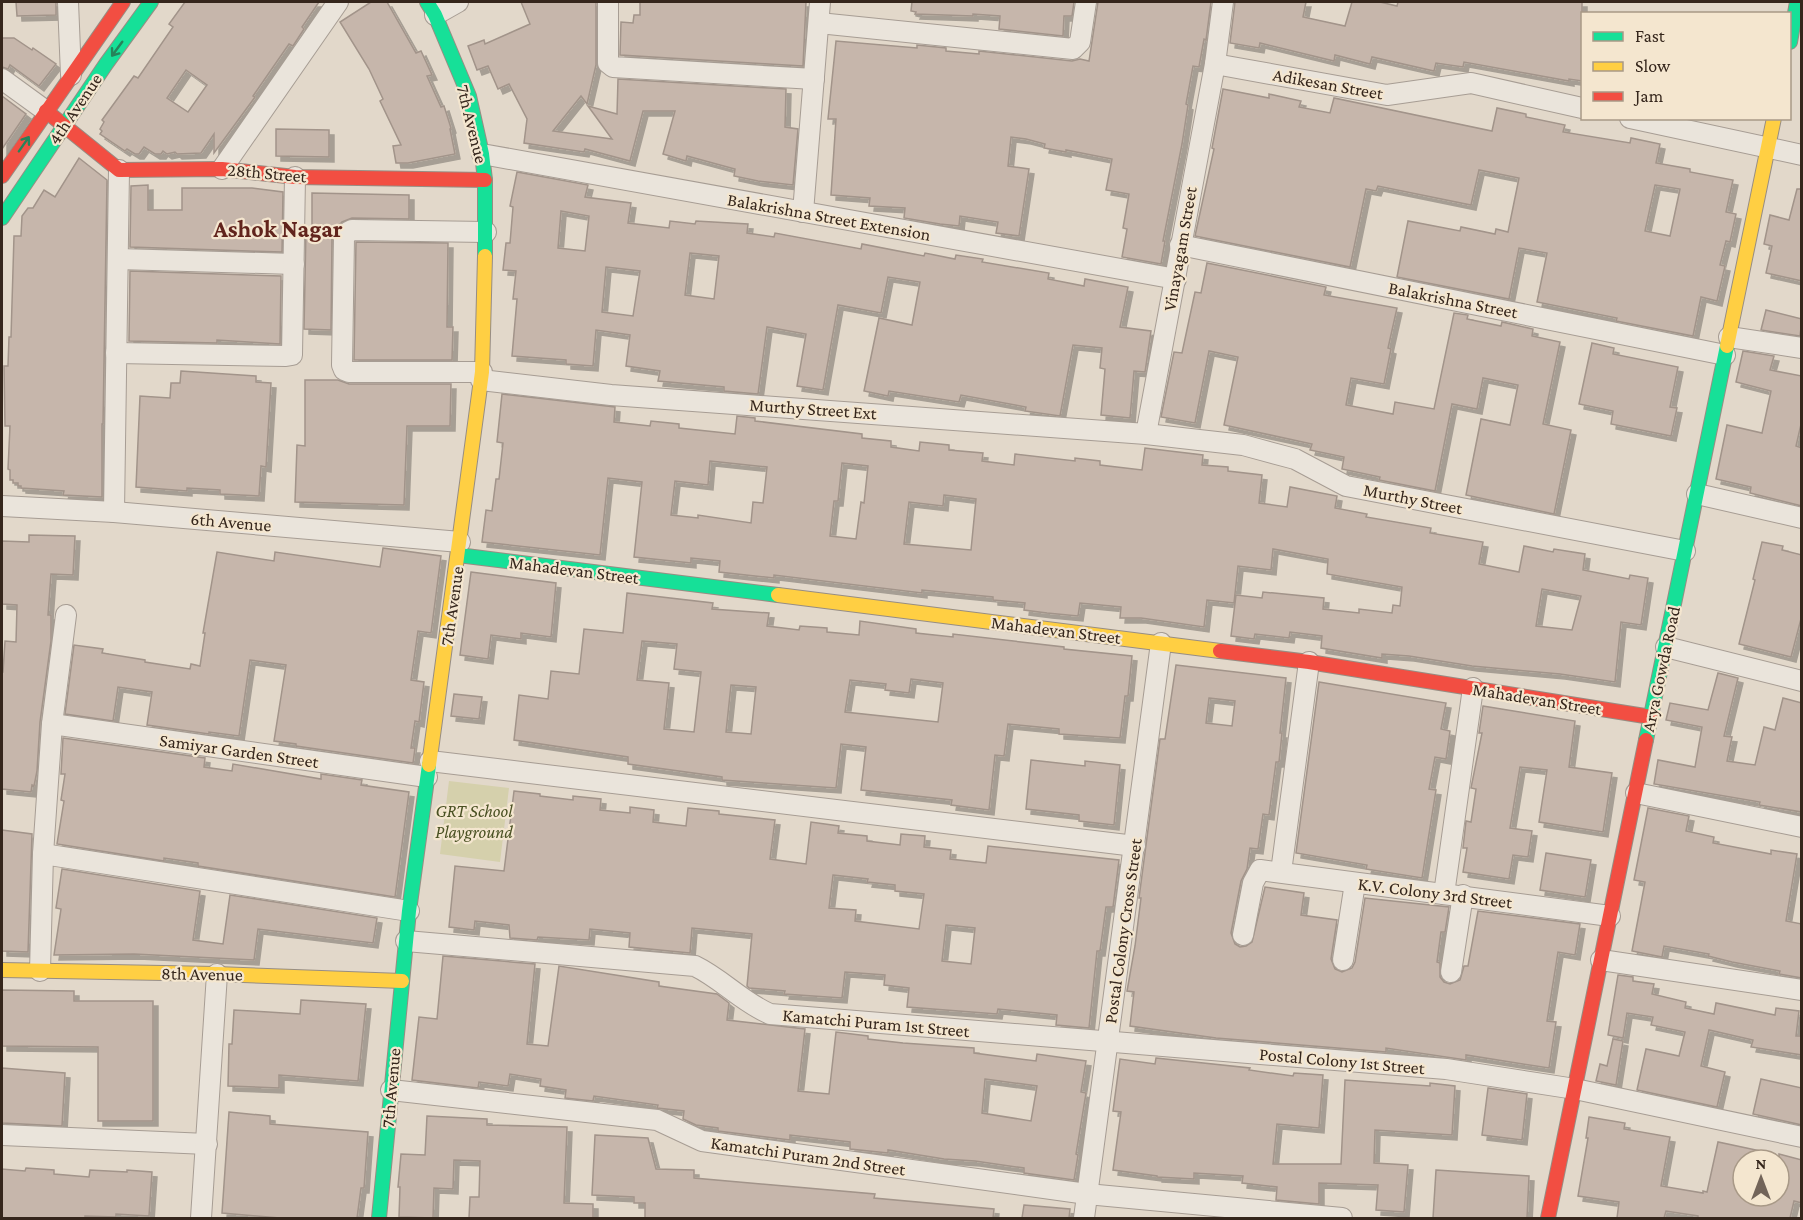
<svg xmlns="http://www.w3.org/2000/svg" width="1803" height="1220" font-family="'Crimson Pro',serif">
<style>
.green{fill:#d5d0ac}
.building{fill:#c6b6ab;stroke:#a2948a;stroke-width:1.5;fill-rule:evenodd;filter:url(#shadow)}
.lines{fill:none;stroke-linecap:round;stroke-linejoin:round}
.street-casing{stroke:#a79d94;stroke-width:22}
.fast-casing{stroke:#978d83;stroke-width:16}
.slow-casing{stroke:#978d83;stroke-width:16}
.jam-casing{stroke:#978d83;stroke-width:16}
.street{stroke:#eae4db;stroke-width:20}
.fast{stroke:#16e098;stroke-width:14}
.slow{stroke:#ffcf43;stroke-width:14}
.jam{stroke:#f24e42;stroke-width:14}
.oneway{stroke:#26835a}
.labels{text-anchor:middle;stroke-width:4.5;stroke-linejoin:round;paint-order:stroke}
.street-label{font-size:18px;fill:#35261c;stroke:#f4e6cf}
.park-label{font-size:18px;font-style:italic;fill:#4a5123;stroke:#f4e6cf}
.district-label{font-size:24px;font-weight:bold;fill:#61241c;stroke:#f4e6cf}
</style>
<defs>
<filter id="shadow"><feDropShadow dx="5" dy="5" stdDeviation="0" flood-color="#0004"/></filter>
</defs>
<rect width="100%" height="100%" fill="#e2d8ca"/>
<path class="green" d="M449,781L509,788L500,862L440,854Z"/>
<g class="building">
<path d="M16,2H56V15L17,16Z"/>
<path d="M185,2H319L302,27L304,29L293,46L289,44L253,96L255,97L214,153V134L201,153L177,154L175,152L167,154L163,151L161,154H155L144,147L139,154H135L127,149L125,151L100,134L102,131L100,129L104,122L102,120L134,76L138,78L173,27L169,24ZM186,70L207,85L188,112L167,98Z"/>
<path d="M371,2H387L416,53L421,51L432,75L427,76L441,107L444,106L451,128L450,129L455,154L408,163H396L393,146L401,145L380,101L383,99L369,69L340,22Z"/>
<path d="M521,2H596V65L587,104L581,96L553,131L612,139L588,106L617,114L618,79L786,89L785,127L798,129L793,185L758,181L734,176L735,169L687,156L686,161L663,154L675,111H643L630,161L585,149L584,152L524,143L527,119L509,84L498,89L488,66L477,70L468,46L484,40L485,44L530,24Z"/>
<path d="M640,2H806L803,66L620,55L621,22L633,23L634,15H640Z"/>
<path d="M912,2H1074L1072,16H1064L1063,36L999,29L1000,16L973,14V16L915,14L916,12L911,11Z"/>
<path d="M1098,2H1211L1206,40L1204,39L1199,67L1193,66L1186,104L1188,105L1182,144L1163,241H1165L1161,264L1122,257L1127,229L1123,228L1129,194L1106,190L1112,159L1066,150V152L1044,148L1045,144L1026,139L1011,137L1008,166L1029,169L1019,236L996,233L998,222L960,216L959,226L940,224L904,218L905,208L869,206L870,198L831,195L836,119H828L836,41L917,48V45L946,48V51L979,54V51L1072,61L1080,59L1089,61Z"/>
<path d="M1235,2H1306L1303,17L1345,26L1352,2H1380L1397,6L1398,2H1582V81L1569,79V81L1464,62L1463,67L1436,63L1434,71L1372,57L1370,64L1335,55L1334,61L1260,43L1259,48L1230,43Z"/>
<path d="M2,38H14L32,50L33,48L56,64L39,86L10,65L8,69L2,67Z"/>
<path d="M1223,89L1269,98V94L1301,101L1299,107L1330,113L1334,98L1492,131L1497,108L1526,114V117L1565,125L1563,132L1630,143L1631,138L1660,144L1656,163L1690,169V172L1733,180L1726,212L1736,214L1730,242L1726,241L1720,265L1725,266L1717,301L1701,297L1693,336L1616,321L1617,318L1537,302L1547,253L1519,248L1509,299L1397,277L1408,221L1460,231L1461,227L1495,234L1496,229L1508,232L1519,178L1479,170L1471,205L1378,186L1376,191L1366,189L1350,267L1195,236L1214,149L1212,148ZM1655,185L1680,189L1670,236L1645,231Z"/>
<path d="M2,96L26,114L2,149Z"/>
<path d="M276,129L329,130V157L276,156Z"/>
<path d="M79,158L107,180L103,424H102V497L63,495L64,491L21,488V486H18V483H13V480H10V470L8,469L10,426H5L4,366H8L9,337H11L14,236H21L22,216L28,208H33L44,190L55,197Z"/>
<path d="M517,172L588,185L585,197L631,203L628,223L669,228L670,221L695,224L696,221L748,224L747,233L774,237L775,233L861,249L862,244L924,256L925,253L955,259L956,255L983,259L982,262L1049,273L1048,279L1084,286L1085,279L1128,287L1120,327L1151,331L1145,372L1134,371L1130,418L1101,415L1105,369L1100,368L1102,348L1073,345L1060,416L1025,411L1026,407L961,395L959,402L889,391L888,396L864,391L879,318L912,325L920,282L888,277L881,313L838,305L823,390L797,386L806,334L767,327L758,394L724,391V387L658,381L660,371L626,366L630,335L596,330L593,366L566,364V360L512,356L517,299H513L516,271L503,270L506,243H510L513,207L510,206ZM561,211L589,216L585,251L558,248ZM690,253L719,256L714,299L685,295ZM606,267L640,271L633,316L602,312Z"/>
<path d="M148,185V210H182V188H252L283,192L282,252L130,247L131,186Z"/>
<path d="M1797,189H1802V281L1766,273L1772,246L1764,244L1770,215L1789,220Z"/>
<path d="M312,193L409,195V219L352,218L342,222L334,231L332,238L331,330L304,329L306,229H312Z"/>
<path d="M356,242L448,243L447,327H453L452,360H354Z"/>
<path d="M1207,263L1326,287L1324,295L1397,308L1388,348L1391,349L1384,384L1351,378L1346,405L1393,414L1395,402L1434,409L1454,313L1468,315L1467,319L1501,326L1502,322L1533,329L1532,336L1560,342L1543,424L1571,430L1554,514L1466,495L1481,419L1510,425L1518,385L1483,378L1477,409L1452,404L1435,491L1379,480L1380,477L1342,469L1344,457L1310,450L1312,444L1224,425L1238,357L1209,351L1195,423L1161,417L1174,352L1182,353L1195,292L1201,293Z"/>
<path d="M130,271L281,276L280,344L217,340V343L129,341Z"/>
<path d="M1766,310L1802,319L1800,336L1761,330Z"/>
<path d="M1592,343L1614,348L1613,354L1678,367L1670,407L1677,408L1671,436L1611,424L1613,411L1579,404Z"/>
<path d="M1743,351L1774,356L1770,370L1802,376V420L1796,446L1802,448V506L1750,493L1751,487L1716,479L1727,425L1762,433L1771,391L1736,382Z"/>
<path d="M181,371L256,376V382L271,383L266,467L261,466L259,496L220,494V490L187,488V491L136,487L140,396L170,398L171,383H180Z"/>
<path d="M305,380H338L349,384H451L450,426H407L404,505L295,502L297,445L305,446Z"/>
<path d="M502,394L615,407L614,422L650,426L651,421L679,424V428L735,434L737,416L755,418V421L862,434V438L891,441V447L919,451L920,442L949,445V450L983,453L982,461L1014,465L1015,454L1075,461V458L1100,461V465L1142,470L1145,448L1203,455L1202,465L1228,467V471L1262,475L1259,503L1287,507L1290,487L1337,496L1335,508L1367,514L1366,517L1431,528L1430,533L1483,542L1479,564L1519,572L1524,546L1553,552L1554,549L1585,554L1583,570L1629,579L1630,575L1648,578L1641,625L1621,622L1615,682L1560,674L1472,666L1409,656L1382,654V658L1321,648L1322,636L1290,632L1289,638L1255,634L1254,639L1231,636L1236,595L1262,598L1263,592L1324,598L1323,609L1359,613V609L1392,613L1393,605L1400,606L1402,587L1327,574L1328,559L1273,549L1271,570L1238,566L1234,603L1207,600L1204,627L1141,618H1120L1121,607L1080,603L1078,616L1047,613L1024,610L1025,603L993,600V597L922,590V593L774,575V578L719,572L720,561L691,558V563L634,557L642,482L608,478L600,555L482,542L486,510L492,511L496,479H499L503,443L497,442ZM710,461L767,467L763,503L753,502L751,523L698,515V518L671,515L675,481L708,485ZM842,463L868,466L864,503L861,502L856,539L830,536L834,501H838ZM944,495L976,499L971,550L904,544L909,502L943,506ZM1542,589L1581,596L1572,630L1536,626Z"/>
<path d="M29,535L75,536L73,575L51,574L48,615H51V641L40,722L37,771L34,786L32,785L31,792L2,789V672H3L5,641L16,642L17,605L2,604V541L29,542Z"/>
<path d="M1762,542L1783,546L1782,550L1802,555V615L1791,657L1739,644L1755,580L1753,579Z"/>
<path d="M383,548L441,556L431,633L418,631L411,680L424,682L419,722L415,721L411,748H415L413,763L296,746V744L274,741L286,665L250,660L239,736L209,732V734L147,725L152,692L118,687L113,721L65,714L74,645L103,649L102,653L145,660V662L190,669L191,664L200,666L205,633H203L217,552L274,561L275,552L380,567Z"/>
<path d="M471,572L556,583L551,637L521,633V639L491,635L488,659L460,655Z"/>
<path d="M627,593L713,603L712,609L769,613L767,626L799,630L800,626L827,628V632L859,635L860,621L916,629V633L953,637V634L1064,647V649L1132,656L1128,696H1125L1120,738L1059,734V729L1008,724L1004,756L995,755L989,810L951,805L952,800L861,790L866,747L841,744L836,788L722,780V777L628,764V757L514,740L519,695L548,699L551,671L579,674L584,629L623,633ZM642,641L677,644L674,669L701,672L694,732L664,729L669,683L637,680ZM911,679L943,683L938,722L845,712L850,680L886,684L885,690L909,693ZM731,685L756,687L751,734L726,732Z"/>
<path d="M1176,665L1286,678L1280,733H1282L1279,762H1276L1269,815L1263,814L1258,849L1250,848L1247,869L1241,881L1231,933L1235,944L1240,947L1246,946L1252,942L1265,887L1304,893L1301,915L1337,920L1331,959L1335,969L1342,972L1352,968L1355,962L1365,898L1449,907L1445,932H1441L1437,962L1440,963V977L1444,982L1450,984L1460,980L1464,966H1468L1478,911L1580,924L1575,955L1558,952L1547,1021L1556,1022L1549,1068L1466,1055V1060L1386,1048V1052L1216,1038L1130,1026L1134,992L1127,991L1135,946L1141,898H1139L1160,739H1165ZM1209,698L1235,701L1232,726L1206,723Z"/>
<path d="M1718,673L1738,678L1724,736L1732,737L1727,761L1755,765L1764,727L1775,730L1783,698L1802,703V812L1759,805L1760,802L1654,784L1658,760L1695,767L1702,727L1666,720L1670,703L1708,710Z"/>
<path d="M1319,682L1446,703L1441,729L1450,731L1446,759L1435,757L1429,789L1436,790L1422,878L1366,869L1367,865L1296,853Z"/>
<path d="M454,694L482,697L479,719L451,716Z"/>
<path d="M1483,706L1575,721L1569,767L1612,773L1603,832L1539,822L1547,770L1520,767L1510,828L1532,831L1528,857L1513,855L1509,879L1463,872L1467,848H1463L1466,821L1471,822L1476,789L1471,788L1482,733H1479Z"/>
<path d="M63,738L205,758L204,767L232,771L233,764L321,779V774L362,780L361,785L409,792L395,897L198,866V863L164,858V861L57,844L64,801L61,800L65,774H61Z"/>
<path d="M1031,760L1085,766V761L1120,765L1114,825L1079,821V815L1026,809Z"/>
<path d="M514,791L540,794V796L573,800V796L601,799L600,810L630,813V807L654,810L653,822L686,826L688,808L719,811V814L775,820L770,859L806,864L811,822L839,826L838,833L867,836V841L900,845L901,834L925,836L924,847L951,850L950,859L986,863L988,846L1119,860L1113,907H1106L1100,951H1097L1089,1028L1056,1025L1057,1015L998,1009L997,1014L907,1007L909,988L884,985L885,975L845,972L842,998L784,994L785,991L749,988L747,986L752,934L692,928L690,953L629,947L630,933L590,929L589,940L538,937L537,940L510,938L509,925L475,921L474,930L449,927L455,866L504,871ZM833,875L868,879L867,882L895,885V891L924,894L919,929L855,921L856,910L829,908ZM946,925L975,928L971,964L942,961Z"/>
<path d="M1648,808L1689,816L1686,831L1714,837L1713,843L1771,854V850L1797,854L1786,921L1802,924V978L1779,974L1780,971L1732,962L1708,956L1709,954L1664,946L1662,957L1632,951L1645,882L1634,880Z"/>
<path d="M2,830L32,834L28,952L2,951Z"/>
<path d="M1546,853L1591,860L1585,897L1540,890Z"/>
<path d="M62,869L200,891L193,940L223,944L230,895L377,918L373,943L258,929L254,960L134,954L54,955L61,909L56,908Z"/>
<path d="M443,956L535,964L527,1044L548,1046L559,966L659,982V986L717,994L729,1003L727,1020L805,1029L798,1091L829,1094L836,1032L868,1036V1039L903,1043L974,1048V1053L1036,1061L1037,1054L1086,1061L1081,1092L1086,1093L1076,1154L1078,1155L1074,1180L1024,1173V1168L975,1161L944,1159L888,1150V1153L850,1149V1142L790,1135V1140L718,1131V1128L696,1125L683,1119L684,1111L657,1108L658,1105L594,1096L593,1101L565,1098L566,1090L540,1086L541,1079L510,1074L508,1086L479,1082L478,1088L412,1080L419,1017L437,1019ZM985,1079L1037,1086L1031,1121L982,1113Z"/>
<path d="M1618,975L1633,977V981L1654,984L1652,994L1686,1002L1685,1008L1714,1014L1716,1003L1775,1015L1776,1008L1799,1011L1796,1036H1802V1055L1751,1047L1753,1040L1709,1030L1701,1066L1725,1072L1717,1107L1637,1090L1646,1049L1679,1056L1685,1032L1651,1025L1653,1017L1627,1013L1623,1038L1608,1035Z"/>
<path d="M2,990L74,991V1001H153V1121H98V1047L2,1046Z"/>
<path d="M301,1000L366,1004L358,1081L279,1075V1088L228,1086L229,1044H232L234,1010L300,1014Z"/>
<path d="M1613,1039L1623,1041L1616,1085L1596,1081L1600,1064L1607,1066Z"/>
<path d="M1156,1058L1250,1068L1249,1070L1293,1076L1294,1073L1323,1075L1319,1128L1277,1124L1273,1164H1341L1345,1080L1430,1086V1083L1455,1086L1452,1135L1375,1130L1374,1163L1408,1165L1404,1212L1376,1210L1378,1185L1319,1183V1204L1276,1200L1277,1187L1242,1183L1243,1176L1194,1173V1179L1157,1177V1176L1113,1170L1121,1112L1113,1111L1120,1059L1155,1064Z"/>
<path d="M2,1068L65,1073L62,1126L2,1123Z"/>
<path d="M1761,1079L1802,1088V1125L1753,1114Z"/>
<path d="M1488,1088L1527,1094L1522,1140L1482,1135Z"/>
<path d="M229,1112L270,1116V1124L368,1132L364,1188H361L357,1218H280L222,1213Z"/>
<path d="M427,1116L487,1119V1125L567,1127L564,1203L593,1204V1218H469L470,1197H479L480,1161L454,1160L453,1189L434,1188L433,1218L399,1217L400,1187H398L401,1154L425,1155Z"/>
<path d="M1589,1117L1625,1123L1624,1129L1670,1137L1661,1186L1703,1193V1191L1707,1192L1718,1142L1775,1154L1774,1160H1743V1196H1779V1154L1802,1160V1203L1794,1201L1790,1218H1698V1216L1666,1211L1664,1218H1617L1619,1202L1578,1196L1588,1138H1586Z"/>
<path d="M595,1135L648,1138L656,1169L694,1170V1178L875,1194L874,1198L994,1209L993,1218H645V1203H634V1197L592,1195Z"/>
<path d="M26,1168L54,1170V1174L89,1177L90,1170L127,1172V1170L152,1172L149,1216L116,1214V1217L85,1216V1218H2V1169L25,1171Z"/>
<path d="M1436,1170L1529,1176L1527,1218H1433Z"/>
<path d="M1024,1205L1070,1209L1069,1218H1022Z"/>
</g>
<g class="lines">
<defs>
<g id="street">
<path d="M68,2L71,75"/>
<path d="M608,2V63L613,67L814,79"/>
<path d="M435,15L458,2"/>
<path d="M819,23L1073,49L1080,42L1086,2"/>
<path d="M1215,64L1387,95L1471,83L1582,108"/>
<path d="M2,79L46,111"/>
<path d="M1630,118L1802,155"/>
<path d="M482,154L1176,279"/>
<path d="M222,169L338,2"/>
<path d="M803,212L820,2"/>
<path d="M1180,245L1725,355"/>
<path d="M118,259L294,264"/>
<path d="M1729,337L1802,348"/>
<path d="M116,353L286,356L292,355L295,177"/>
<path d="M482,372H349L344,370L342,365L344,238L348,232L352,230L486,232"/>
<path d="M481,380L611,395L1146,434L1243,445L1295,459L1346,486L1685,551"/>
<path d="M1146,434L1215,64L1223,2"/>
<path d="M1697,494L1802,518"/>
<path d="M2,506L114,512L460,542"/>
<path d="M114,512L119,170"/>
<path d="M1666,647L1802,681"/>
<path d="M52,724L427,777"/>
<path d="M430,761L1135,846"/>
<path d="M1636,793L1802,827"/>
<path d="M43,854L409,911"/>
<path d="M1281,872L1309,662"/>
<path d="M1444,894L1473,688"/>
<path d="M1243,935L1253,883L1260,870L1610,916"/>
<path d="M406,941L695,966C722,979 742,1002 770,1014L1446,1069L1575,1089L1802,1137"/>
<path d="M1343,960L1355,883"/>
<path d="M1601,960L1802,990"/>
<path d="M40,971L43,854L52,724L66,615"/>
<path d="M1451,972L1463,895"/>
<path d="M391,1090L657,1120L702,1141L1087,1194L1342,1218"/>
<path d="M2,1135L207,1144"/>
<path d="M201,1218L217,974"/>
<path d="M1084,1218L1161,643"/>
</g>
<g id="fast">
<path d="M427,2L435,15L469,96L482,154L485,180V256"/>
<path d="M1790,42L1797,2"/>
<path d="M2,218L106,64L151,2"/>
<path d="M458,555L778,595"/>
<path d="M1646,740L1727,346"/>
<path d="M379,1218L409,911L429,765"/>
</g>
<g id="slow">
<path d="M1727,346L1774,118"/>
<path d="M778,595L1220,651"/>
<path d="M429,765L482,372L485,256"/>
<path d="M2,970L217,974L402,981"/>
</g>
<g id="jam">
<path d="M46,111L119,170L222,169L295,177L485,180"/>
<path d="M2,176L123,2"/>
<path d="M1220,651L1309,662L1651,717"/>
<path d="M1548,1218L1646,740"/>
</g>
</defs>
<use href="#street" class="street-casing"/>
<use href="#fast" class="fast-casing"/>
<use href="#slow" class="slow-casing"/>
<use href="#jam" class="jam-casing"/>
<use href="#street" class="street"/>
<use href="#fast" class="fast"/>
<use href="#slow" class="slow"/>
<use href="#jam" class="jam"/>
</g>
<defs><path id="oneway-shaft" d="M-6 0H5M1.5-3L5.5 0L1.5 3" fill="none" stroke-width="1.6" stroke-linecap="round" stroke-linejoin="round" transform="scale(1.5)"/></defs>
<g class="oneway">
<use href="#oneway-shaft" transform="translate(117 49) rotate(126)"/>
<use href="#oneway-shaft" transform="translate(24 144) rotate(-55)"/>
</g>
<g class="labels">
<g class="street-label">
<text transform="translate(1328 84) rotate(10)" y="6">Adikesan Street</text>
<text transform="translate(75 109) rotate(-56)" y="6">4th Avenue</text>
<text transform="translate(472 124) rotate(76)" y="6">7th Avenue</text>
<text transform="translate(267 173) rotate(5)" y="6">28th Street</text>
<text transform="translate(829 217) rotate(10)" y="6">Balakrishna Street Extension</text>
<text transform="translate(1180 249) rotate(-80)" y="6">Vinayagam Street</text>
<text transform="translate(1453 300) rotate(11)" y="6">Balakrishna Street</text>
<text transform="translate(813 409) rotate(4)" y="6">Murthy Street Ext</text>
<text transform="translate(1413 499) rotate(11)" y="6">Murthy Street</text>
<text transform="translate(231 522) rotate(5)" y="6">6th Avenue</text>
<text transform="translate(574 570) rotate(7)" y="6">Mahadevan Street</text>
<text transform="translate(452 606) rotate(-82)" y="6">7th Avenue</text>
<text transform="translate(1056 630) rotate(7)" y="6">Mahadevan Street</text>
<text transform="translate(1661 669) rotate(-78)" y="6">Arya Gowda Road</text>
<text transform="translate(1537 699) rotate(9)" y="6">Mahadevan Street</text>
<text transform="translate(239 751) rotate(8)" y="6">Samiyar Garden Street</text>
<text transform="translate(1435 893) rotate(7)" y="6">K.V. Colony 3rd Street</text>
<text transform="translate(1123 931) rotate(-82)" y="6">Postal Colony Cross Street</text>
<text transform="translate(202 974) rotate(1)" y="6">8th Avenue</text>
<text transform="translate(876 1023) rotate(5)" y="6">Kamatchi Puram 1st Street</text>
<text transform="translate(1342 1061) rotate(5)" y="6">Postal Colony 1st Street</text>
<text transform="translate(391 1088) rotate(-85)" y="6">7th Avenue</text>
<text transform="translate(808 1156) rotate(8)" y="6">Kamatchi Puram 2nd Street</text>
</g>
<g class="park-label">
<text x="474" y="817">GRT School<tspan x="474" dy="21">Playground</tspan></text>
</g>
<g class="district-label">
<text x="278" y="237">Ashok Nagar</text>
</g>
</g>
<rect width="1803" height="1220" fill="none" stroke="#35261c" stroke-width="6"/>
<rect x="1581" y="12" width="210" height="108" fill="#f4e6cf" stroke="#a89987" stroke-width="1.5"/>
<rect x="1593" y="32" width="30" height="9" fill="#16e098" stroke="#a89987" stroke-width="1.5"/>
<text x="1635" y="42" font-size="18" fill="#35261c">Fast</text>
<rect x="1593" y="62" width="30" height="9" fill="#ffcf43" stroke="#a89987" stroke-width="1.5"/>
<text x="1635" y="72" font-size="18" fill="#35261c">Slow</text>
<rect x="1593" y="92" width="30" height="9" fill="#f24e42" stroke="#a89987" stroke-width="1.5"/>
<text x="1635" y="102" font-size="18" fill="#35261c">Jam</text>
<g transform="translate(1761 1178)"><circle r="28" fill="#f4e6cf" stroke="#a89987" stroke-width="1.5"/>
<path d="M0-4.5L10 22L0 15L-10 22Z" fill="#726459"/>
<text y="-9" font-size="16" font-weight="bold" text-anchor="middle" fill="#35261c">N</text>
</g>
</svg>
